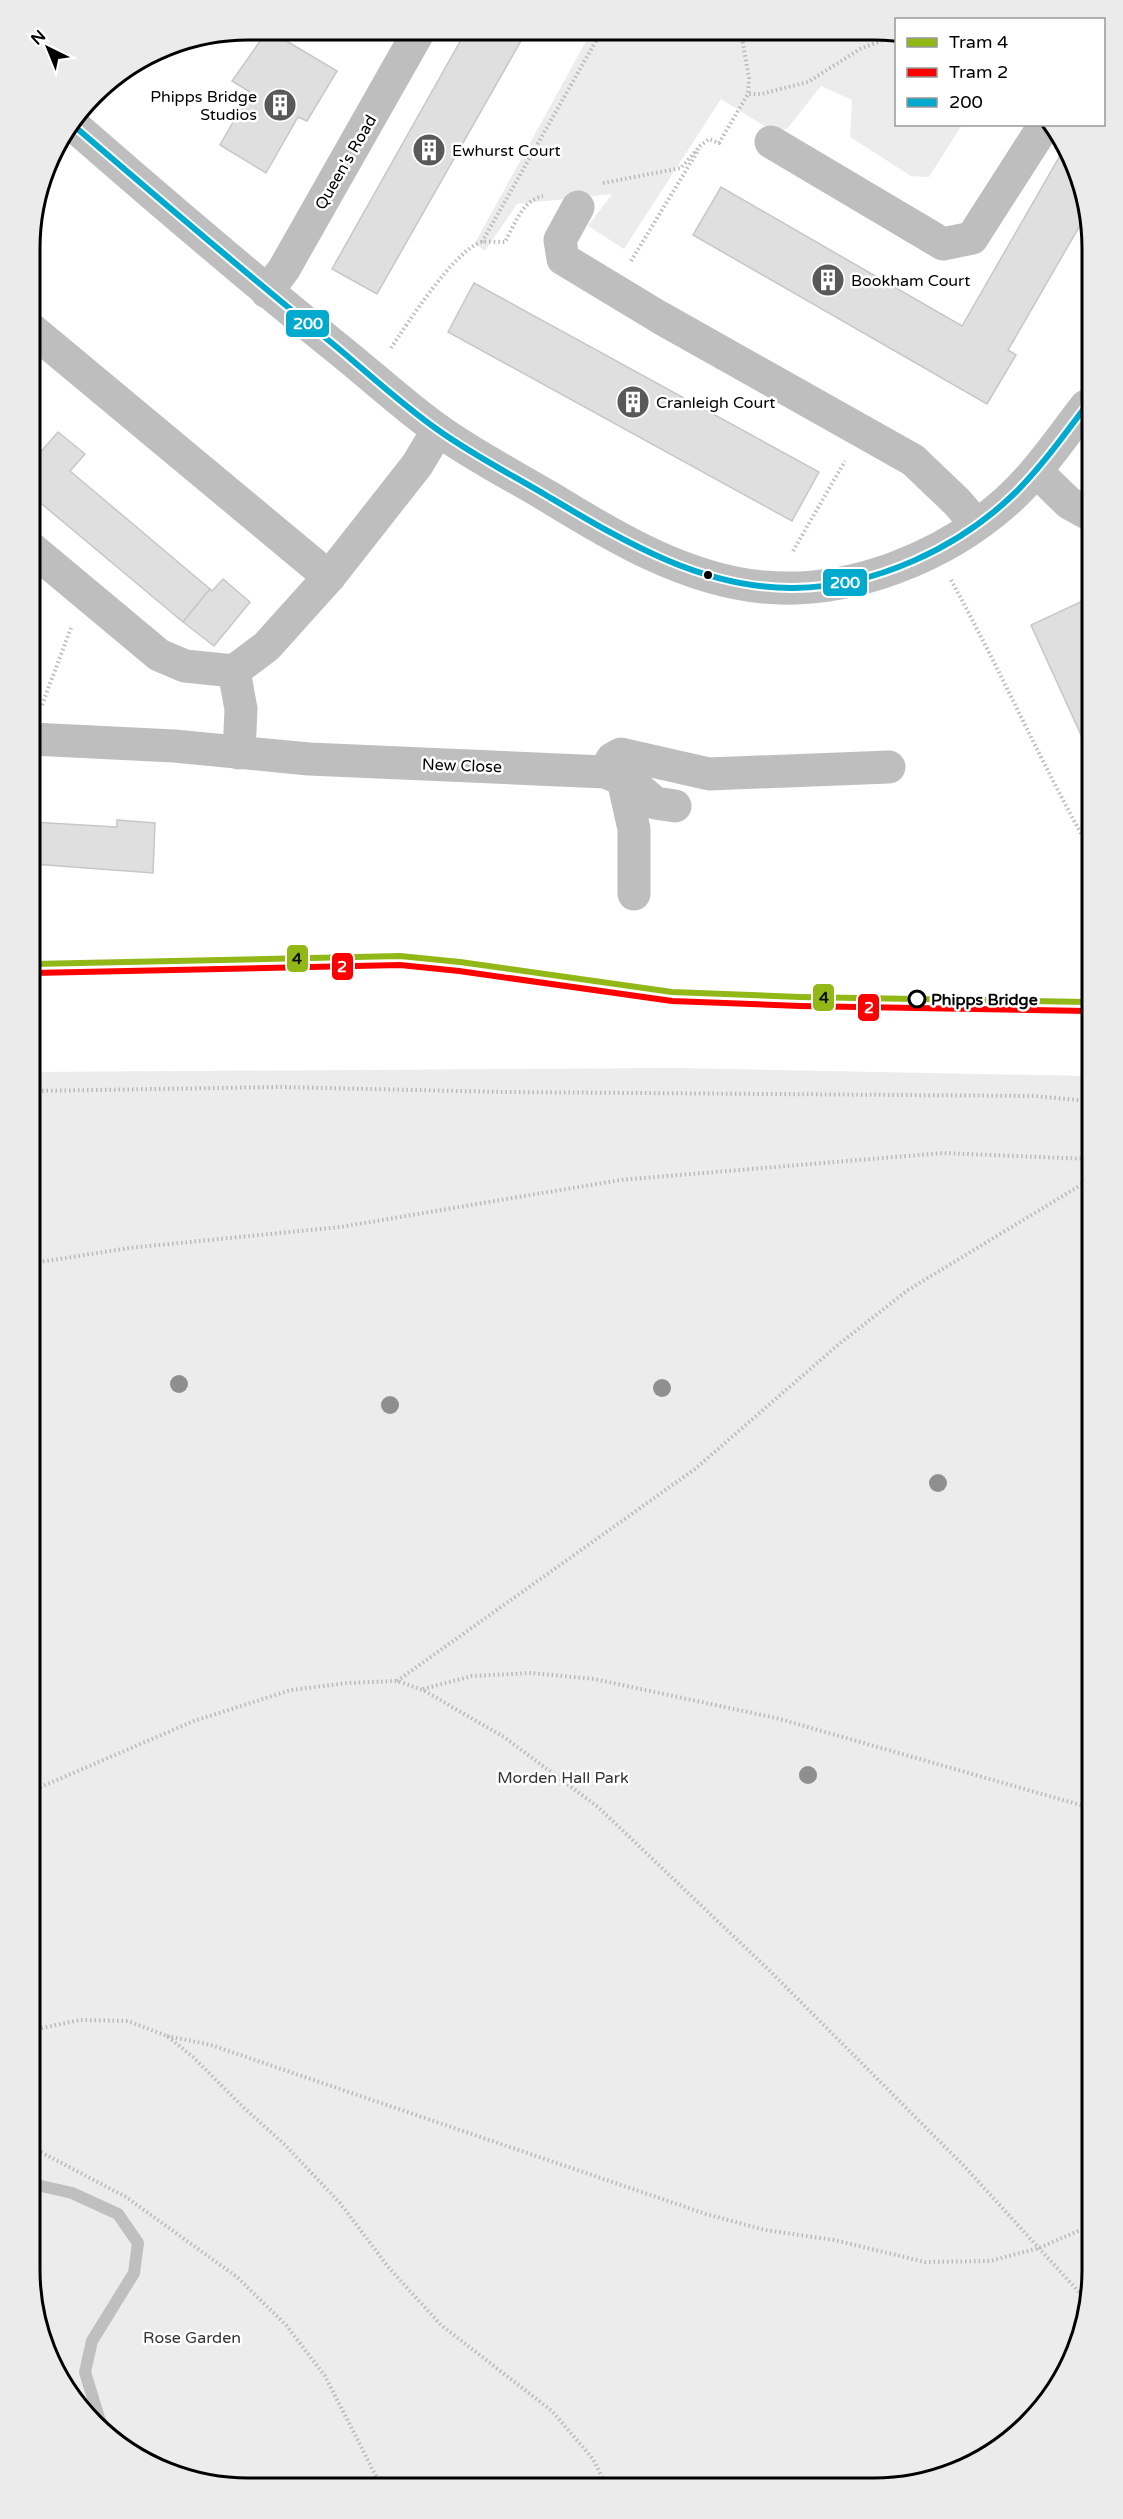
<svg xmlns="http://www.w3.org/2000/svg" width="1123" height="2519" font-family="'Varela Round',sans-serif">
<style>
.green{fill:#ececec}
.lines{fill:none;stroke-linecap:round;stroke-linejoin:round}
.stream{stroke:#bfbfbf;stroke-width:12}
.building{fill:#dfdfdf;stroke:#c7c7c7;stroke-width:1.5}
.path{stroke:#b9b9b9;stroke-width:4;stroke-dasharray:1.5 3;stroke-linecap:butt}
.minor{stroke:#bebebe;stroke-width:33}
.bus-1-casing{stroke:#fff;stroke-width:10}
.bus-1{stroke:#00a9ce;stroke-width:6}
.tram-1-casing{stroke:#fff;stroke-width:10}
.tram-2-casing{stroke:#fff;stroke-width:10}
.tram-1{stroke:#91b817;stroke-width:6}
.tram-2{stroke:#f00;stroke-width:6}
.tree{fill:#8f8f8f}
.bus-dot{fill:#000;stroke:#fff;stroke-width:2}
.stop-dot{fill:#fff;stroke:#000;stroke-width:3}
.labels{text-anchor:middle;stroke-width:5;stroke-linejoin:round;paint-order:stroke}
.poi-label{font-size:16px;fill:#000;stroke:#fff;text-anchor:start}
.street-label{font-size:16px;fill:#000;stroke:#fff}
.stop-label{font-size:16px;font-weight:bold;fill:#000;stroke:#fff;text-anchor:start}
.park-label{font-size:16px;fill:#333;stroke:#fff}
.rim{fill:none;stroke:#000;stroke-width:3}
.line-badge{stroke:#fff;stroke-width:2}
.badge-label{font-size:16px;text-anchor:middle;font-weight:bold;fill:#fff}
.pale-badge-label{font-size:16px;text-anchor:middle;font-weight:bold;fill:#111}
</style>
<rect width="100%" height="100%" fill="#fff"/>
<g class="green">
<path d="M591,32L896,34V124L962,125L929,177L911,176L850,137L852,100L821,86L787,129L774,132L721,99L624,249L588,226L612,194L517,204L485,251L475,243Z"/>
<path d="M677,1068L1088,1076L1093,2285L1076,2354L1048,2404L995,2452L931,2481L207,2485L152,2467L104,2434L60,2380L38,2327L33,1072Z"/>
</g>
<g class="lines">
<path class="stream" d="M37,2185L72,2193L118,2214L138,2243L134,2273L92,2341L85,2372L99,2418L109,2437"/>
</g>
<g class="building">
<path d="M268,30L337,71L307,121L298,117L266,173L220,145L250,92L232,81Z"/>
<path d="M466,31L526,32L377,294L332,269Z"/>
<path d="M1065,147L1085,192L1086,215L1008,350L1016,355L987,404L693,235L721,187L962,326Z"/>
<path d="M474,283L819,472L792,521L448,332Z"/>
<path d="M58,432L85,454L70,471L210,589L183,622L31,495V463Z"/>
<path d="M223,579L250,602L214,646L183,622L210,589L212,591Z"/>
<path d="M1087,599V748L1031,625Z"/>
<path d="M117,820L155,823L153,873L33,864L32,822L117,827Z"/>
</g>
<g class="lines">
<g class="path">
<path d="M741,33L749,78L748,94H761L808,82L860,49L896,35"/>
<path d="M603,183L681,168L700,146L709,139L719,143L748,94"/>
<path d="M482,242L601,32"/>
<path d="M631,261L699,149"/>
<path d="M391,348C407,324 456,248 482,242C489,241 498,242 505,242C514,226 522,200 543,196"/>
<path d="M793,551L845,461"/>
<path d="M951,580C999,667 1039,759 1088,846"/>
<path d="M42,705L71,628"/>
<path d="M33,1091L280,1087L504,1092L1034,1096L1089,1101"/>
<path d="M34,1263L129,1248L340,1227L620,1180L942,1153L1089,1159"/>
<path d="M397,1681L695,1469L839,1344L908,1290L1089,1180"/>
<path d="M423,1689L472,1676L531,1673L594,1679L776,1718L1091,1808"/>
<path d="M36,1789L194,1721L291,1690L347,1683L397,1681L423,1690L504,1737L598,1807L772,1973L965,2167L1088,2302"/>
<path d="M37,2029L80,2020L128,2021L167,2036L193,2057L242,2106L285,2145L340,2203L389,2268L441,2325L552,2411L593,2459L605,2483"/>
<path d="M167,2036L211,2045L706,2214L765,2230L834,2240L925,2262L990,2261L1039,2248L1092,2225"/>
<path d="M37,2150L126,2197L237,2277L286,2325L325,2376L380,2484"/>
</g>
<g class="minor">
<path d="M73,125C160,201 248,276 337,348C371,375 403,405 438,430C473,455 512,475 549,497C614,537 686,580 763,587C850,595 943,558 1007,501C1038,473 1061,438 1086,406"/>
<path d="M771,142L943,244L972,238L1045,124"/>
<path d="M578,207L560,240L563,259L659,317L913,460L957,502L976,524"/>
<path d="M267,292L284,269L419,31"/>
<path d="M31,329L329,577"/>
<path d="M1036,471L1069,503L1087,513"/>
<path d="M32,549L159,655L185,666L234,671"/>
<path d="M32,739L174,746L309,759L605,772L632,783L655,803L675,806"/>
<path d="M239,753L241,709L234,671L267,646L329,577L417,465L438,430"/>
<path d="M605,772L612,759L621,754L709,774L889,767"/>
<path d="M623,780L634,829V894"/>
</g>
<defs>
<path id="bus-1" d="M73,125C159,199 245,273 333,344C368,373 401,404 438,430C473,455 512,475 549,497C625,542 703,589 794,588C875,587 959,548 1016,492C1042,466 1064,435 1086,406"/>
</defs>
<use href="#bus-1" class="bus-1-casing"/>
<use href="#bus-1" class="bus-1"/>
<defs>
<path id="tram-1" d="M33,964L400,956L460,962L672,992L800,997L1088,1002"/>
<path id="tram-2" d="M33,973L400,965L459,971L672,1001L800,1006L1088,1011"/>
</defs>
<use href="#tram-1" class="tram-1-casing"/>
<use href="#tram-2" class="tram-2-casing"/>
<use href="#tram-1" class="tram-1"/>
<use href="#tram-2" class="tram-2"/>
</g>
<g class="tree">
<circle cx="179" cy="1384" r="9"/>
<circle cx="662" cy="1388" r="9"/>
<circle cx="390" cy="1405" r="9"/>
<circle cx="938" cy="1483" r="9"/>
<circle cx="808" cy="1775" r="9"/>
</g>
<defs>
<symbol id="building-disc" viewBox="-11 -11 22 22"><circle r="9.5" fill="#595959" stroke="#fff"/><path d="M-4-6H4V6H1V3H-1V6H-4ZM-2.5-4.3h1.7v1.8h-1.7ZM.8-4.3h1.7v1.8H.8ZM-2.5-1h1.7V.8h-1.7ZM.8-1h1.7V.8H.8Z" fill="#fff"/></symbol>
</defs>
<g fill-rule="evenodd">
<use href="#building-disc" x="261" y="86" width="38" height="38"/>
<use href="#building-disc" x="410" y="131" width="38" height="38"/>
<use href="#building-disc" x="809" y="261" width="38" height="38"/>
<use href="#building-disc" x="614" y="383" width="38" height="38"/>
</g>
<circle class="bus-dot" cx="708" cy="575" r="5"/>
<circle class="stop-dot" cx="917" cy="999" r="8"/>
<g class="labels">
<g class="poi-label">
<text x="257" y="102" text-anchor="end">Phipps Bridge<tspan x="257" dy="18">Studios</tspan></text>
<text x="452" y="156">Ewhurst Court</text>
<text x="851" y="286">Bookham Court</text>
<text x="656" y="408">Cranleigh Court</text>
</g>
<g class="street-label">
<text transform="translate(345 162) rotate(-60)" y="6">Queen's Road</text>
<text transform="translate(462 765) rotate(2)" y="6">New Close</text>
</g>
<g class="stop-label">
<text x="931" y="1005">Phipps Bridge</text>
</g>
<g class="park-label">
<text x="563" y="1783">Morden Hall Park</text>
<text x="192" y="2343">Rose Garden</text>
</g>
</g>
<path d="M0 0H1123V2519H0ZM248 40H874A208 208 0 0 1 1082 248V2270A208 208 0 0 1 874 2478H248A208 208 0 0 1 40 2270V248A208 208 0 0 1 248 40Z" fill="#ebebeb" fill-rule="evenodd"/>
<path class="rim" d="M248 40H874A208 208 0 0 1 1082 248V2270A208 208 0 0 1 874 2478H248A208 208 0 0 1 40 2270V248A208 208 0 0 1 248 40Z"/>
<g class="line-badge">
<rect x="285" y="309" width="45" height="29" rx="6" fill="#00a9ce"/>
<rect x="822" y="568" width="46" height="29" rx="6" fill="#00a9ce"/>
<rect x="286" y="944" width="23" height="29" rx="6" fill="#91b817"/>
<rect x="331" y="952" width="23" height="29" rx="6" fill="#f00"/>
<rect x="812" y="983" width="23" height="29" rx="6" fill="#91b817"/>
<rect x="857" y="993" width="23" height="29" rx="6" fill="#f00"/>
</g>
<g class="badge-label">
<text x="308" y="329">200</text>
<text x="845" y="588">200</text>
<text x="342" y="972">2</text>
<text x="869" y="1013">2</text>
</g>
<g class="pale-badge-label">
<text x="297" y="964">4</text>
<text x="824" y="1003">4</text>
</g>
<rect x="895" y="18" width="210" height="108" fill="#ffffff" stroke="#999999" stroke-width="1.5"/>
<rect x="907" y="38" width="30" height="9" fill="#91b817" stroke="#999999" stroke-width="1.5"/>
<text x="949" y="48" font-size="18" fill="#000000">Tram 4</text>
<rect x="907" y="68" width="30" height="9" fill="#ff0000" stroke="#999999" stroke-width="1.5"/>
<text x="949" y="78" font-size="18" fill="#000000">Tram 2</text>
<rect x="907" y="98" width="30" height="9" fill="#00a9ce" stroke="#999999" stroke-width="1.5"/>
<text x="949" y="108" font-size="18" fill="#000000">200</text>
<g transform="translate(48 48) rotate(317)" stroke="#ffffff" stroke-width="4.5" paint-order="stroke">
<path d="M0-4.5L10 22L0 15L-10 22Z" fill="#000000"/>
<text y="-9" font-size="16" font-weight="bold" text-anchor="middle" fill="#000000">N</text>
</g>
</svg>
